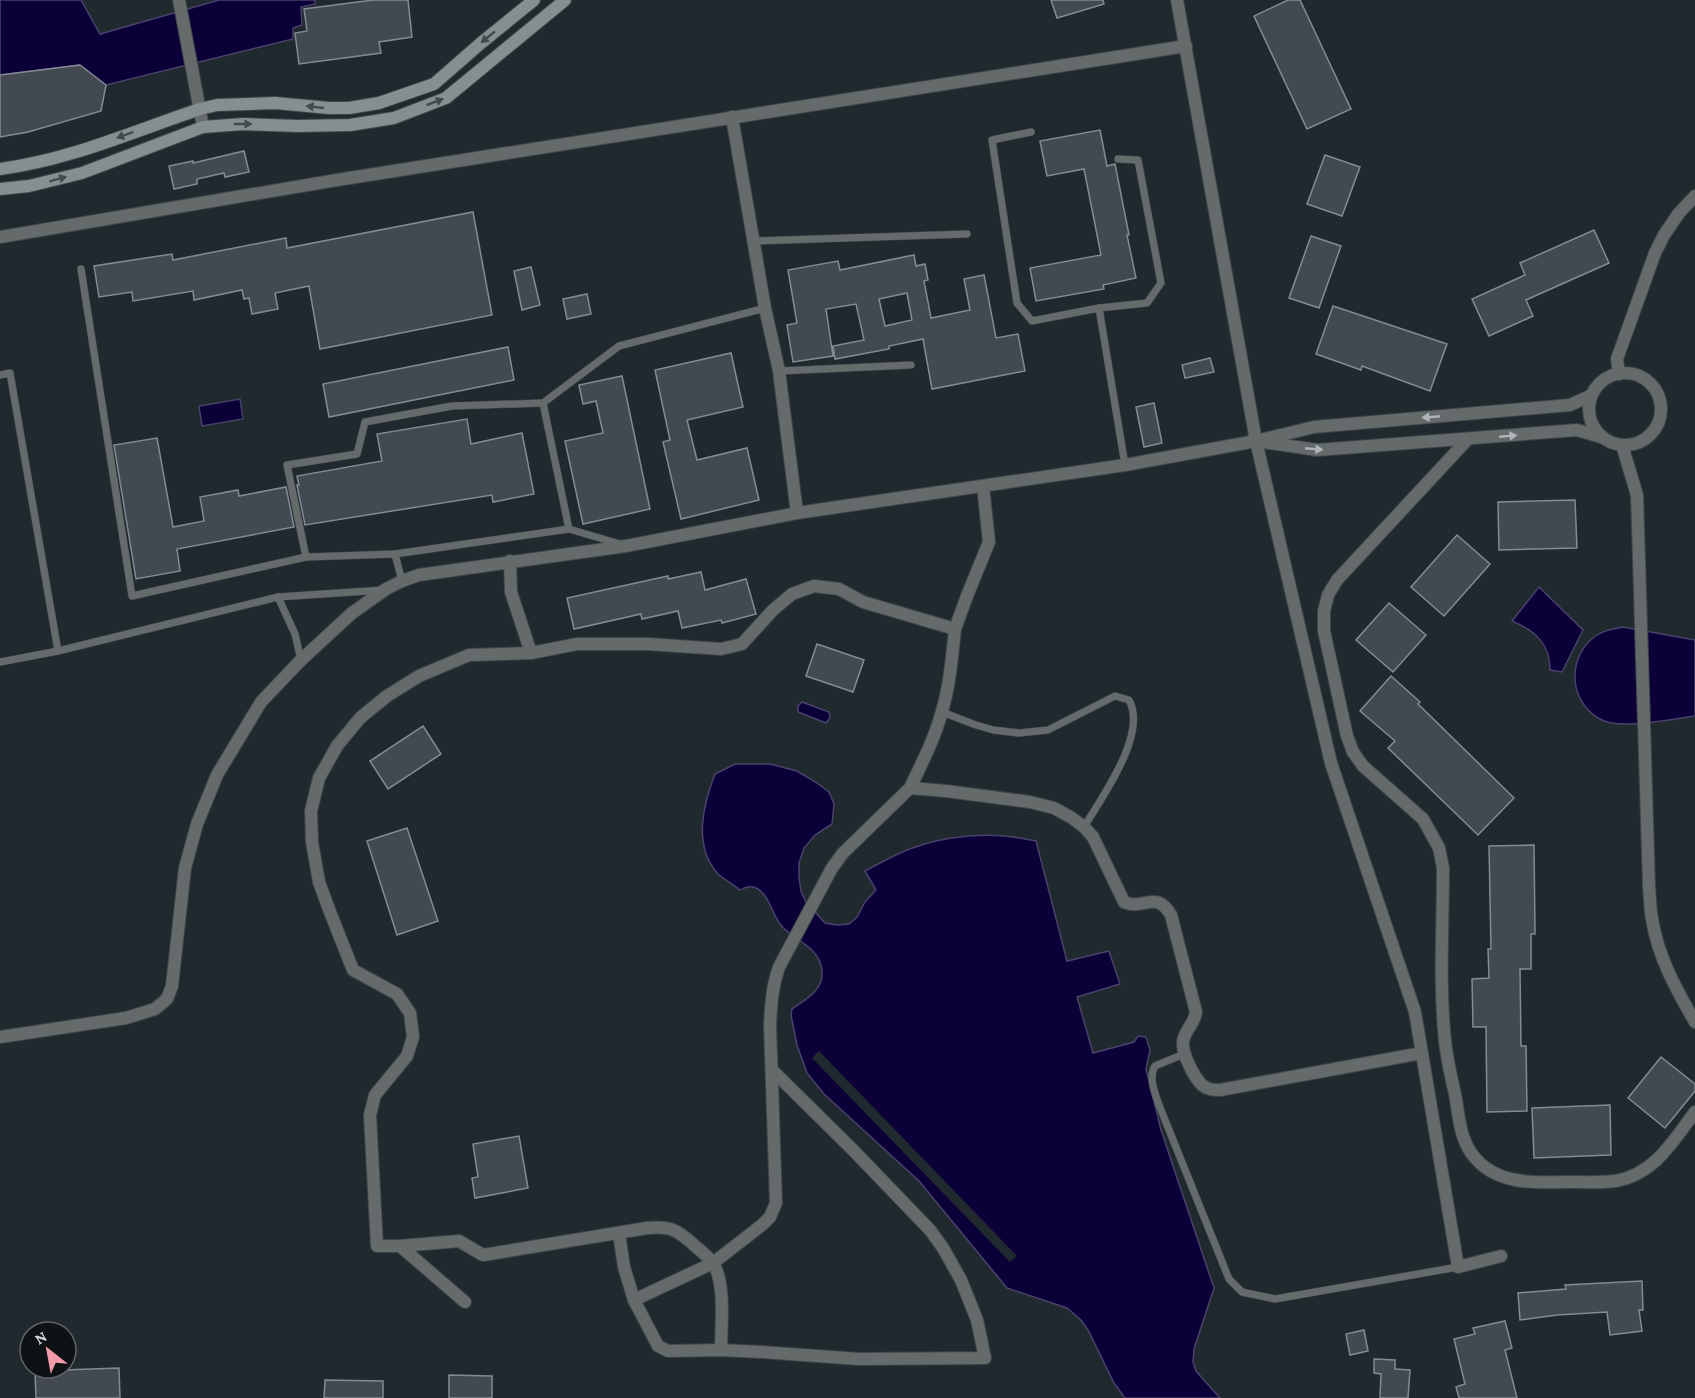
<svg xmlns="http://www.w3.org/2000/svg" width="1695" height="1398" font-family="'Crimson Pro',serif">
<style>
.water{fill:#0c0039;stroke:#49426b;stroke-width:1.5}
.pier{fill:#202a2e}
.building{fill:#424950;stroke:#838b93;stroke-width:1.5;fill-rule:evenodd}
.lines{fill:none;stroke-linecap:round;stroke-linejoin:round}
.lane-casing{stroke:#3d474a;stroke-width:8}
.street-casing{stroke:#3d474a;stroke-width:14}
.secondary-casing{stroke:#3d474a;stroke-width:14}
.lane{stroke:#656a6a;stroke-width:7}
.street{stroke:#656a6a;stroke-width:12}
.secondary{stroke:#868f8f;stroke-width:12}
.oneway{fill:#444a4b}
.oneway2{fill:#aeb5b6}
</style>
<rect width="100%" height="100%" fill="#202a2e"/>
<g class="water">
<path d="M0,0H81L100,34L219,0H315V4L301,7L302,25L293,28V39L106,85L79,65L0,75Z"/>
<path d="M240,399L243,419L202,426L199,406Z"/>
<path d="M1539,587L1583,630L1562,672L1550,670C1550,643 1535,631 1512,621Z"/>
<path d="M1623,627L1695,640V716C1673,719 1623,729 1604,721C1570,706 1565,661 1593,638C1601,631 1612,629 1623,627Z"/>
<path d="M802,702L829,712L830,718L826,723L798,712V706Z"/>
<path d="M735,764H770L797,771L817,783L829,792L834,804L832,824L815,835L804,848L799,863V878L801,891L806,902L825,923L837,925L849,924L857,917L865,902L876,890L865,871C876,865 887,859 898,854C930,839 969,833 1004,836C1015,837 1026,839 1036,841L1067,961L1109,951L1120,984L1077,997L1093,1053L1134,1042L1138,1036L1146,1037L1150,1050L1146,1069L1161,1130L1214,1288L1194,1349L1193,1362L1196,1371L1220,1398H1125L1114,1383L1088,1330L1081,1320L1067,1308L1007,1288L919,1181L824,1094L807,1073L797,1045L791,1015L792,1009C806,999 824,990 822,971C820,946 793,941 780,924C772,913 769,896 758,889C751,885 747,887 740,890C733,884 723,879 717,873C693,845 703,805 715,774Z"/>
</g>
<path class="pier" d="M819,1051L1017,1256L1010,1262L812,1058Z"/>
<g class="building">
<path d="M373,0H408L412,37L379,42L381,53L299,64L295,33L307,31L304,9Z"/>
<path d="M1051,0H1103L1104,4L1057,18Z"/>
<path d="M1288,0H1300L1351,109L1307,129L1254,16Z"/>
<path d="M80,65L106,85L101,111L28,132L0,137V75Z"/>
<path d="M1100,130L1107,166L1115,164L1129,235H1127L1136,278L1103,285L1104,289L1036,301L1030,268L1101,255L1084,169L1047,176L1040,141Z"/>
<path d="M244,151L249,172L225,177L224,173L197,179V184L174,189L169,166L193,161V163Z"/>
<path d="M1325,155L1360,167L1342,216L1307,204Z"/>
<path d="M473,212L492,315L320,349L309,286L275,293L278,309L252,314L249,298L244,299L242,290L194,300L193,291L133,301L132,292L99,297L94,266L172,254L173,260L286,238L287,248Z"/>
<path d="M1594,230L1609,263L1526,300L1533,316L1489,336L1472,299L1525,275L1520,263Z"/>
<path d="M1311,236L1341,246L1319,308L1289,298Z"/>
<path d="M914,255L916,266L925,264L928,280L924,281L931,318L970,310L964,279L984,275L996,338L1018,334L1025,371L932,389L923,339L889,346V349L835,359L833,346L864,340L856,304L826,309L833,356L793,362L787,325L797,323L788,270L838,261L840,270ZM907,293L912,320L885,326L879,299Z"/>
<path d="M531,267L540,305L522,310L514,271Z"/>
<path d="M587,294L591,314L567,319L563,299Z"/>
<path d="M1333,306L1447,344L1430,391L1362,366L1361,370L1316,354Z"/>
<path d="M508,347L514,380L329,417L323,384Z"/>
<path d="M731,353L743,407L687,420L697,460L747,448L759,500L681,519L663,442L670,440L655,370Z"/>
<path d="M1210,358L1214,372L1185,378L1182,365Z"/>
<path d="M622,376L650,509L583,524L565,441L603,433L596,401L583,404L579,385Z"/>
<path d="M1154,403L1162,443L1144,447L1136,407Z"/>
<path d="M467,419L471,444L522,433L534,494L493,502L492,495L305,525L297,485H299L297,476L382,461L377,434Z"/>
<path d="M157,438L173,527L204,521L200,497L238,490L239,496L286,487L294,527L177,549L180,571L136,579L114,445Z"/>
<path d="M1575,500L1577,548L1499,550L1498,502Z"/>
<path d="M1457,535L1490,564L1444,616L1411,587Z"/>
<path d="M701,572L705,590L746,579L756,614L722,623L721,620L682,628L678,611L642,619L641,614L574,629L567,598L668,576V579Z"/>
<path d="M1389,603L1426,635L1393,672L1356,640Z"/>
<path d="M817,644L864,660L853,692L806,676Z"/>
<path d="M1391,676L1420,702L1418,704L1514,798L1478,835L1388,748L1395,741L1360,711Z"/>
<path d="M423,726L441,754L388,789L370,761Z"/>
<path d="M407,828L438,921L397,935L367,841Z"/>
<path d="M1534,845L1535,934H1531V969H1520L1521,1046H1526L1527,1111L1487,1112L1486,1027H1473L1472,979L1489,978L1488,949H1491L1489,846Z"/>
<path d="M1661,1057L1695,1084V1091L1665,1128L1628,1098Z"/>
<path d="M1610,1105L1611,1155L1534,1158L1532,1108Z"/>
<path d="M519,1136L528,1188L475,1198L472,1178L478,1177L473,1144Z"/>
<path d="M1642,1281L1643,1310H1639L1642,1331L1610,1335L1607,1312L1557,1315L1520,1320L1518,1293L1566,1289L1565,1285Z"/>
<path d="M1505,1321L1512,1348L1505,1350L1517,1398H1459L1456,1387L1465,1384L1454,1339L1475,1334L1473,1328Z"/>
<path d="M1364,1330L1368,1351L1350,1355L1346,1334Z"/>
<path d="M1374,1359L1395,1360V1369L1410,1370L1408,1398H1380L1381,1374L1374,1373Z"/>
<path d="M119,1368L120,1398H36L35,1371Z"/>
<path d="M449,1375L492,1376V1398H449Z"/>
<path d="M325,1380L383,1381V1398H324Z"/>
</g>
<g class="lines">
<defs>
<g id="lane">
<path d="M1031,132L992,140L1017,303L1032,321L1099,308L1147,303L1161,283L1138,160L1118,159"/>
<path d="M753,241L967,234"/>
<path d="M81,269L132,596L306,557L395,554L569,529"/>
<path d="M1099,308L1125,465"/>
<path d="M779,371L911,365"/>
<path d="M0,375L10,373L58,651"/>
<path d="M543,403L619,346L765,308"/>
<path d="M395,554L402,581"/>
<path d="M306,557L287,465L357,454L365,422L452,406L543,403L569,529L620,544"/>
<path d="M278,597L295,634L301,660"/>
<path d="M0,662L58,651L278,597L383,590"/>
<path d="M942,712L973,724L993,730L1019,733L1048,730L1115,696L1129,700C1148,734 1102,797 1084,827"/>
<path d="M1184,1054L1155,1066C1148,1077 1155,1093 1159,1105L1229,1279L1242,1292L1275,1299L1458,1267"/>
</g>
<g id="street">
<path d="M179,0L203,127"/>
<path d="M1177,0L1256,441L1331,763L1415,1012L1458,1267L1501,1256"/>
<path d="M732,117L765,308L779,371L797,513"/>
<path d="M0,237L337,180L1186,46"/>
<circle cx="1625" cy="409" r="36"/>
<path d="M1619,374L1617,359L1655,253L1664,235L1679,213L1695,196"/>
<path d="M1467,440L1337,580L1328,595L1324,611V631L1347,736L1353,752L1363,766L1423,819L1439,848L1443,868C1443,926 1439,984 1445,1041C1447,1061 1452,1080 1456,1099C1459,1120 1461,1143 1476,1159C1498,1184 1534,1183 1565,1182C1581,1182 1599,1183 1615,1181C1654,1175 1673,1141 1695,1112"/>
<path d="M1263,442L1317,450L1577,430L1601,437"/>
<path d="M1622,445L1637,495L1649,886C1650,897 1650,908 1652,919C1658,957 1676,989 1695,1022"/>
<path d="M510,561L511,592L531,653"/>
<path d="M955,629L967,596L989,542L983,486"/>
<path d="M0,1037L126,1018L155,1009L167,999L172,986L185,868L197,824L217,775L261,702L301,660L352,613L386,589L402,581L419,575L626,546L797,513L1125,465L1256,441L1314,427L1570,405L1592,395"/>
<path d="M619,1233L624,1267L634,1300L658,1346L668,1351L721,1350L761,1352L859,1359L985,1358L977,1320L961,1280L943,1248L930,1230L853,1150L772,1070"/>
<path d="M400,1246L459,1241L483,1255L647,1228C670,1226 676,1229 693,1244C699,1250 708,1256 713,1263C726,1283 721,1327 721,1350"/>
<path d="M634,1300L713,1263L762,1225L770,1217L776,1203L770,1025C771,1005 772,987 779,967L832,868L843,853L910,788"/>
<path d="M465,1302L400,1246H377L370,1115L375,1095L407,1056L413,1037L410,1013L397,994L353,970L330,912L319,882L312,842L311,811L319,778L337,746L360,718L387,696L419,676L469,655L531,653L577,644H648L721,649L742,644L773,610L792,594L814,586L839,589L863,602L955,629C952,656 950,685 942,711C935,738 922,763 910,788L946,791L1030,802L1054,808L1072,818L1084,827L1093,837L1124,902C1144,911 1156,889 1171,915L1196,1012C1195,1023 1184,1031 1183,1042C1182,1054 1194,1077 1202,1085C1208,1090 1214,1090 1220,1090L1422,1053"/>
</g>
<g id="secondary">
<path d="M0,169C70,160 134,131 200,109L217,105L275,103L329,108H349L379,103L434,84L481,43L534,0"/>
<path d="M0,189L29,186L82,173L203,127L243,124L298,126L350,125L394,118L446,98L565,0"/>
</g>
</defs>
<use href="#lane" class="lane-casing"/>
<use href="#street" class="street-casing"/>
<use href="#secondary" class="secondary-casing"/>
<use href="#lane" class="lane"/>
<use href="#street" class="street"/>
<use href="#secondary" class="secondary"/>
</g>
<defs><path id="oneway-solid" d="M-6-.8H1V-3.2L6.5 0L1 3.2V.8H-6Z" transform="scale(1.5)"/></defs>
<g class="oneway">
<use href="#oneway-solid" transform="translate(488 37) rotate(141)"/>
<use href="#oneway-solid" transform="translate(435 102) rotate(-21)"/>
<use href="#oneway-solid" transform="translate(315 107) rotate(-174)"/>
<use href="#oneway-solid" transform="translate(243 124)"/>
<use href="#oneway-solid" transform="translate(125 135) rotate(160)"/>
<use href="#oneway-solid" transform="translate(58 179) rotate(-15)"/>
</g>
<g class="oneway2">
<use href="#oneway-solid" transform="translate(1431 417) rotate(175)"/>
<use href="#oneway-solid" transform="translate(1508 436) rotate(-5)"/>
<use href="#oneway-solid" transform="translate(1314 449) rotate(5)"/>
</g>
<g transform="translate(48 1350) rotate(329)"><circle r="28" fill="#0e1214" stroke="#5e6365" stroke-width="1.5"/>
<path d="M0-4.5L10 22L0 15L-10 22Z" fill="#f39aab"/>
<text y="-9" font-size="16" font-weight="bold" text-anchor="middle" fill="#d6dddf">N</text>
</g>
</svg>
